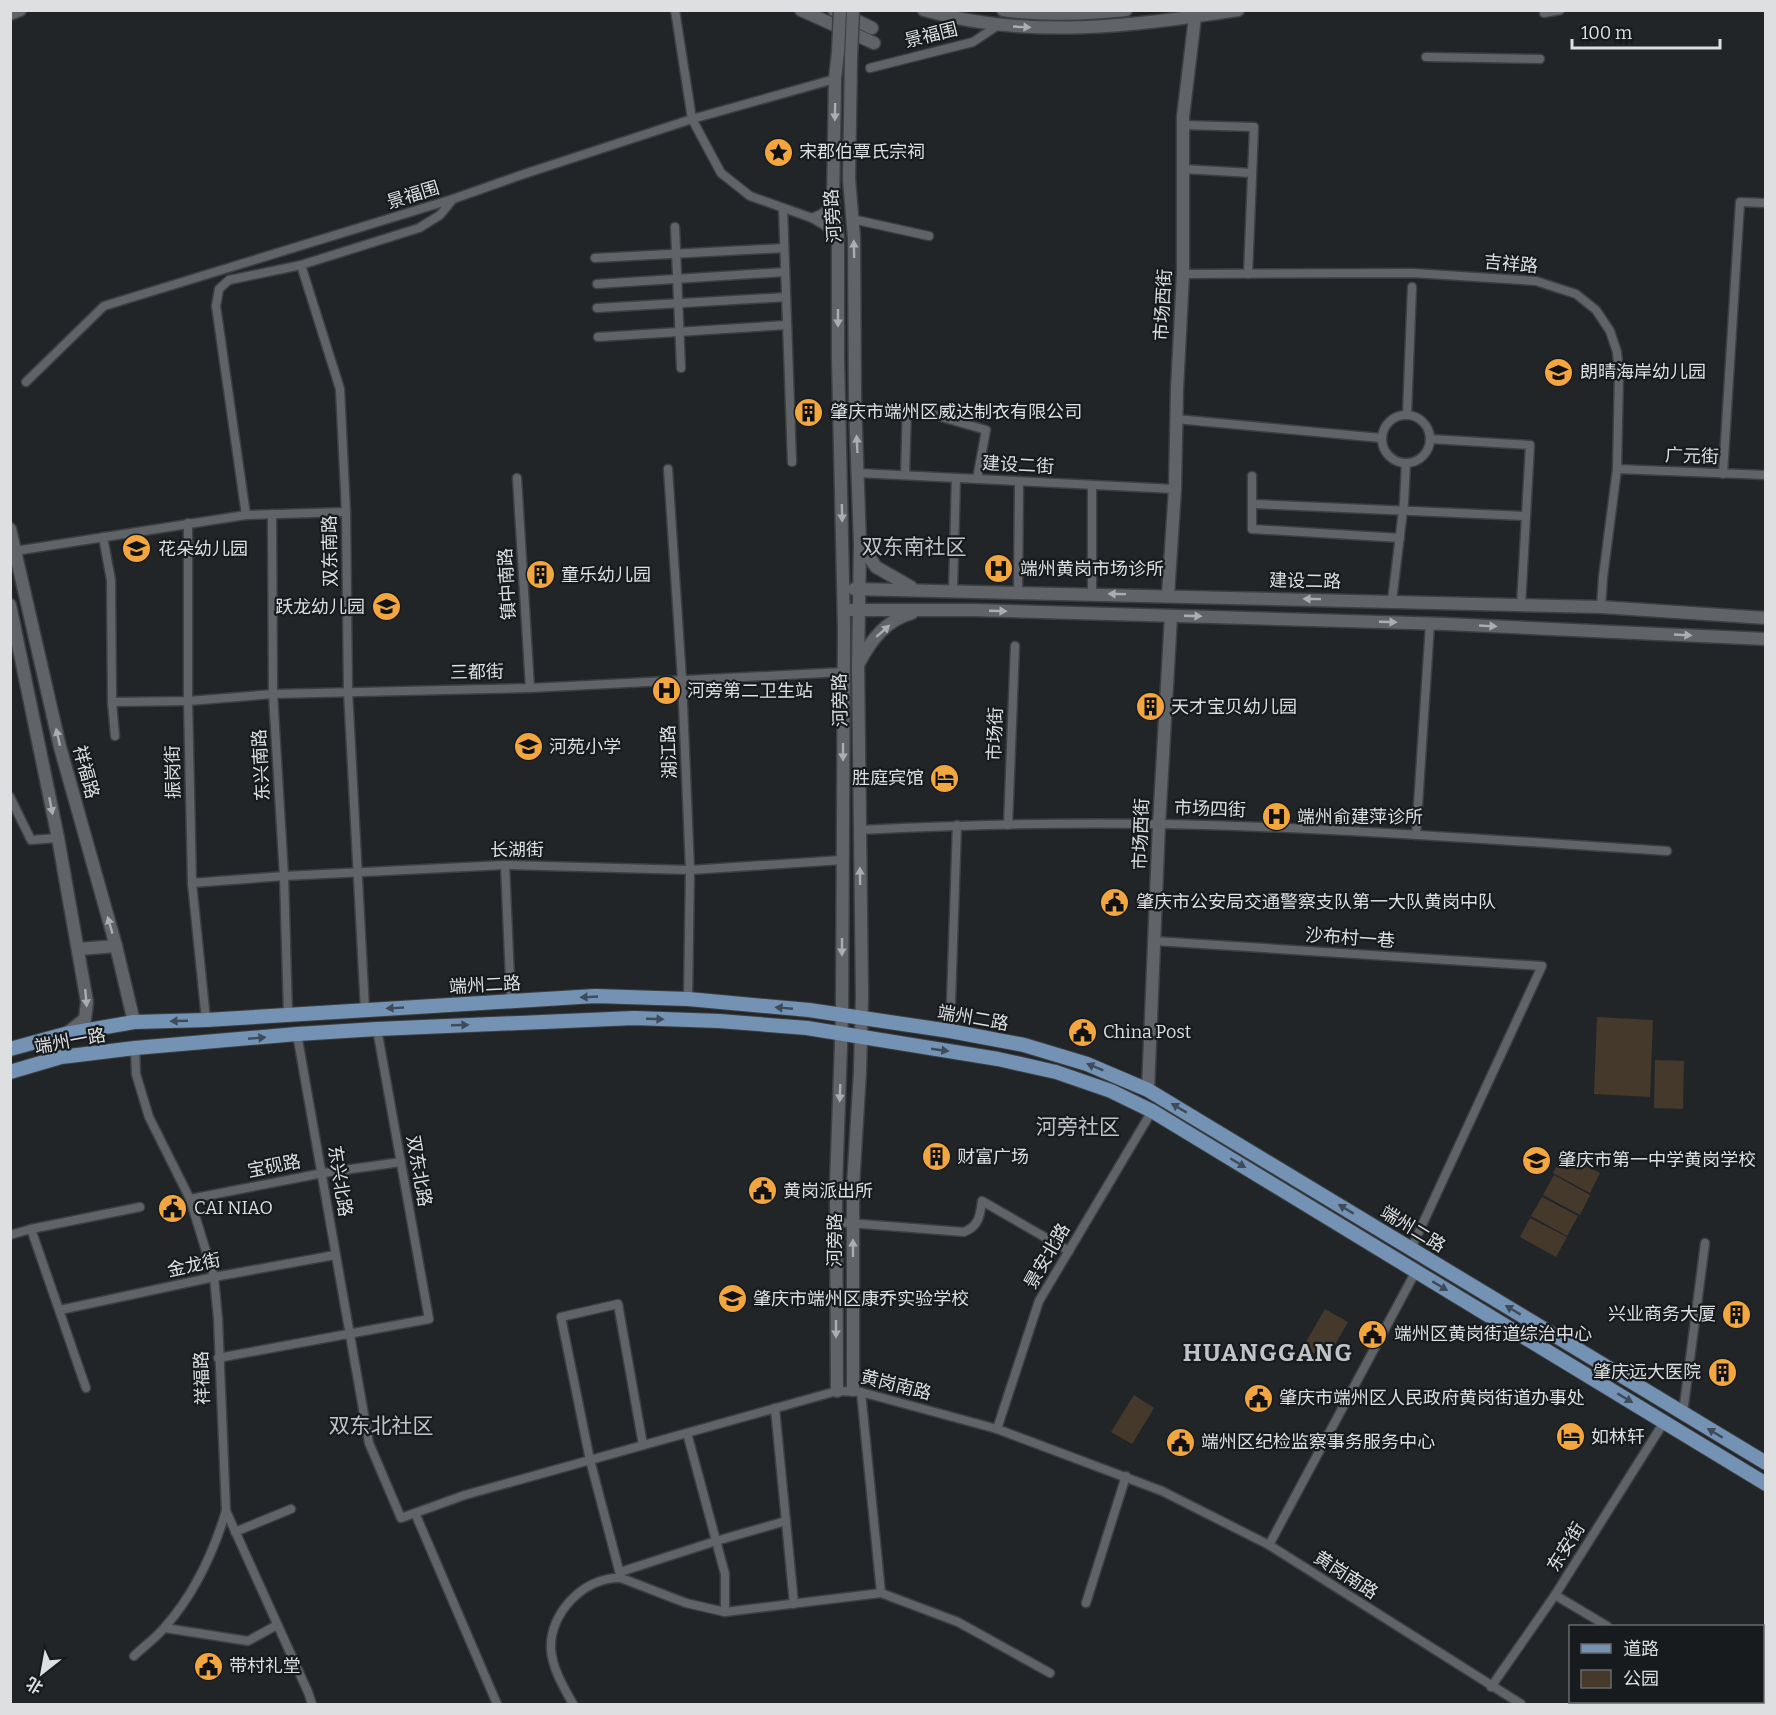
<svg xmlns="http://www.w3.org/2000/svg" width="1776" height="1715" font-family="Bitter,'Noto Sans SC',serif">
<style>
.green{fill:#45392c}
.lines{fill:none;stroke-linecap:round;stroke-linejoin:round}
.street-casing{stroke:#3d4043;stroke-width:11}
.secondary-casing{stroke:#3d4043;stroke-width:15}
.primary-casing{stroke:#3d4043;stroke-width:16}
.street{stroke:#606468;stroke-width:8}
.secondary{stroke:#606468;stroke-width:12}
.primary{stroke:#7493b4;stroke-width:14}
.secondary-bridge-casing{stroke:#3d4043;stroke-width:15;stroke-linecap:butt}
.secondary-bridge{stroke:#606468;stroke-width:12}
.oneway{fill:#abaeb1}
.oneway2{fill:#3d4b5a}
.labels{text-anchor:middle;stroke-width:4.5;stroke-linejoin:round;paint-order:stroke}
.street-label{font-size:18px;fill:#dddfe1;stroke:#181b1e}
.poi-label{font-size:18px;fill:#dddfe1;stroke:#181b1e;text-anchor:start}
.quarter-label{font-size:21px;fill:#c0c4c8;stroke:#181b1e}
.district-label{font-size:24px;font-weight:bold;letter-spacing:1.5px;fill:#c0c4c8;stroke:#181b1e}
</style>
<rect width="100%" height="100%" fill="#222528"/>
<g class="green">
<path d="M1597,1017L1653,1020L1650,1097L1594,1094Z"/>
<path d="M1655,1060L1684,1061L1683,1109L1654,1108Z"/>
<path d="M1564,1154L1600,1173L1590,1193L1553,1173Z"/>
<path d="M1554,1175L1590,1195L1580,1215L1543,1195Z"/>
<path d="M1542,1197L1578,1216L1567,1236L1531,1216Z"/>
<path d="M1530,1218L1567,1237L1556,1257L1520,1237Z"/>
<path d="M1325,1309L1348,1322L1326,1360L1303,1347Z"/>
<path d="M1134,1395L1154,1408L1132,1444L1111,1432Z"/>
</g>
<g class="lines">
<defs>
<g id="street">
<path d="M675,10L692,119L721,173L750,196L812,218L824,225L838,238"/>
<path d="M1544,13L1560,10"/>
<path d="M1426,57L1540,59"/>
<path d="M870,68L973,42L997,26"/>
<path d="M1183,125L1254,127L1248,274"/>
<path d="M1183,169L1252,173"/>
<path d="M783,209L792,462"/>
<path d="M812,218L821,214L833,204"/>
<path d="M852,219L929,236"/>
<path d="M675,227L681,368"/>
<path d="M595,258L784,248"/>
<path d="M1183,274L1413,273L1536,281L1576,294L1596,310L1610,331L1617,352L1619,374L1617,469L1603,577L1601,607"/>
<path d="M597,284L785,272"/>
<path d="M597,308L786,297"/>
<path d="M598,337L787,325"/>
<path d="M26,382L104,306L453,199L524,174L692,119L835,79"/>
<path d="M1407,414L1412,287"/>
<circle cx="1406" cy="439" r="24"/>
<path d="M1176,419L1381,438"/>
<path d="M1430,439L1530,445L1521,605"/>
<path d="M668,469L682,680L690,870L688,999"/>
<path d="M1617,469L1766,475"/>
<path d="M858,473L1175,489"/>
<path d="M1723,474L1740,202L1766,203"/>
<path d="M905,475L907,407L986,430L977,479"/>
<path d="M1252,476V529L1400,538"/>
<path d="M517,478L530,688"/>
<path d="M1253,504L1525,516"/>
<path d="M272,514L273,694L284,876L288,1014"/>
<path d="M246,515L216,306L219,289L229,280L301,265"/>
<path d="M188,523V701L192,883L206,1020"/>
<path d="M103,537L111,580L112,702L115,736"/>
<path d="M15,551L246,515L346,512"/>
<path d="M953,590L956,478"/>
<path d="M1018,592L1019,481"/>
<path d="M1092,593V485"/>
<path d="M1392,601L1404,502L1406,463"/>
<path d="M112,702L188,701L273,694L530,688L843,672"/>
<path d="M10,797L31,840L58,838"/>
<path d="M1008,825L1015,646"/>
<path d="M860,830C959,825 1059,822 1159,824C1328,827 1498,840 1667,851"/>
<path d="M1416,835L1430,624"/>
<path d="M505,865L511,1002"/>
<path d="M192,883L284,876L505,865L690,870L842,860"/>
<path d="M1155,941L1542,966L1411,1249"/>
<path d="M365,1010L348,691L346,512L340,389L301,265L419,228L440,215L453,199"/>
<path d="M950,1031L957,825"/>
<path d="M297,1034L369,1443L401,1518L465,1495L837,1391L861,1392L997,1429L1162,1491L1269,1545L1521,1704"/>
<path d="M135,1048L136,1074L149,1117L190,1199L214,1277L218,1319L226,1511L308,1692L312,1704"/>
<path d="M190,1199L323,1173L401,1162"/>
<path d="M836,1222L964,1232C979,1226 980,1216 982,1201L1069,1251"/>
<path d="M31,1229L86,1388"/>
<path d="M10,1235L31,1229L140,1207"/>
<path d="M60,1310L214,1277L335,1255"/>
<path d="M218,1358L429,1319L377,1029"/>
<path d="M861,1392L881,1593"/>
<path d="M775,1408L794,1604"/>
<path d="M1683,1413L1705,1243"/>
<path d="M997,1429L1039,1301L1152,1111"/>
<path d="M687,1433L725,1574V1612"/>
<path d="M415,1513L497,1704"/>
<path d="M235,1532L291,1509"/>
<path d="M1269,1545L1416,1271"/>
<path d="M620,1572L716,1541L786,1521"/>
<path d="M621,1578L590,1460L561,1317L618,1304L643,1445"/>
<path d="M1555,1595L1607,1626"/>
<path d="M1086,1603L1126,1476"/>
<path d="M165,1628L248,1641L277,1625"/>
<path d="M134,1656C144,1646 156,1638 165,1627C195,1593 213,1554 226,1511"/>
<path d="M1491,1687L1555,1595L1664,1422"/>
<path d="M573,1704C564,1688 552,1668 551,1649C549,1613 585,1576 621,1578L686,1603L725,1612L881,1593L958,1622L1050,1673"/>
</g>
<g id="secondary">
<path d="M801,10L874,43"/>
<path d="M834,10L872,28"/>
<path d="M924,10C1028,40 1133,26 1238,10"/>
<path d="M1003,10C1044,16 1084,14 1126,10"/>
<path d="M10,14L20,10"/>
<path d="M851,59L849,179L854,238L855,402L860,544L858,664L862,996L860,1071L853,1186V1390"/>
<path d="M10,529L60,747L116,946L134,1022"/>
<path d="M861,545L876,567L911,587"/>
<path d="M854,589L1601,607L1766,618"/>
<path d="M1168,595L1175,489L1177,389L1183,274V117L1195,17"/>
<path d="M10,605L58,838L87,1002L85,1019L66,1034"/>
<path d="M851,610H972L1446,624L1766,639"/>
<path d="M859,663C871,640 886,620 912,613"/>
<path d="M79,949L116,946"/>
<path d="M1148,1090L1159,824L1171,616"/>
<path d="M837,1391L836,1187L842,1015L844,628L838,358V238L833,204L835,79L838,53"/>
</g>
<g id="primary">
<path d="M10,1049L65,1034L134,1022L206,1020L595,996L688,999L809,1010L950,1031L1024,1045L1087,1064L1148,1090L1766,1463"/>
<path d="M10,1072L61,1057L135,1048L297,1034L377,1029L634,1018L719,1021L807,1028L998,1059L1056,1072L1111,1091L1152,1111L1766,1484"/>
</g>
</defs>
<use href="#street" class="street-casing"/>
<use href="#secondary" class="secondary-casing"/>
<use href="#primary" class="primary-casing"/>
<use href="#street" class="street"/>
<use href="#secondary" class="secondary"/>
<use href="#primary" class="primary"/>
<defs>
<g id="secondary-bridge">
<path d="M838,53L840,10"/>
<path d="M851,59L853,10"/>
</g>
</defs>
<use href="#secondary-bridge" class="secondary-bridge-casing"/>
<use href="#secondary-bridge" class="secondary-bridge"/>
</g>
<defs><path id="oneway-solid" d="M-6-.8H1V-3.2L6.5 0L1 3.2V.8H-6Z" transform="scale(1.5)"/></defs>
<g class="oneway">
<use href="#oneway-solid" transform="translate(1022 27) rotate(3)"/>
<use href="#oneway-solid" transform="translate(835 112) rotate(91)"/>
<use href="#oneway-solid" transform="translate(854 249) rotate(-91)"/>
<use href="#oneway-solid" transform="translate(838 318) rotate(90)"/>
<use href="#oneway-solid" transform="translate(857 444) rotate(-93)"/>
<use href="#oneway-solid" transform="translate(842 513) rotate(89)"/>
<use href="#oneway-solid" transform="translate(1117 594) rotate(-179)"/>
<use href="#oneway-solid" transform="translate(1312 599) rotate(-179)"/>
<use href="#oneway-solid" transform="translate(998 611) rotate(2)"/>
<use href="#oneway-solid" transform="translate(1193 616) rotate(2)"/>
<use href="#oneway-solid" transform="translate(1388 622) rotate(2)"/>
<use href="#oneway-solid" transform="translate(1488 626) rotate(3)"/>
<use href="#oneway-solid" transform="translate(883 631) rotate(-41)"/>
<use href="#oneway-solid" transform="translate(1683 635) rotate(3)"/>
<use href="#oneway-solid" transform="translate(58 737) rotate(-103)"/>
<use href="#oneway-solid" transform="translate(843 752) rotate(90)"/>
<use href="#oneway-solid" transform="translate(51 806) rotate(79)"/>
<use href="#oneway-solid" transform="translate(860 876) rotate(-91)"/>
<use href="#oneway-solid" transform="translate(110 925) rotate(-106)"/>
<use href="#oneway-solid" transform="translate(842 947) rotate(90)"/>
<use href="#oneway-solid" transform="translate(86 998) rotate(85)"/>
<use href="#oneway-solid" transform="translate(840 1093) rotate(92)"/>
<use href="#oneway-solid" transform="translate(853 1248) rotate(-90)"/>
<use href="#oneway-solid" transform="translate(836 1329) rotate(90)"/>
</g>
<g class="oneway2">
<use href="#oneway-solid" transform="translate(589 997) rotate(177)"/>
<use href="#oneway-solid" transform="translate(395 1008) rotate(177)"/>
<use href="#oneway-solid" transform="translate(784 1008) rotate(-175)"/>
<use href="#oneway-solid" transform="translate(655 1019) rotate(2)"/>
<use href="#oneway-solid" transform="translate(179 1021) rotate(178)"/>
<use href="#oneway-solid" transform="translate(460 1025) rotate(-2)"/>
<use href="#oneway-solid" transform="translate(257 1038) rotate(-5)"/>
<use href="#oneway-solid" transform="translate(940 1050) rotate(8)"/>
<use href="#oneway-solid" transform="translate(1095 1067) rotate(-158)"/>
<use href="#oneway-solid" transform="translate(1179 1108) rotate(-149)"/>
<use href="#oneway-solid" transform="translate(1238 1163) rotate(31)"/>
<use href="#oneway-solid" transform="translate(1346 1209) rotate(-149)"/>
<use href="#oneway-solid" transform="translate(1440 1286) rotate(31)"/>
<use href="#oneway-solid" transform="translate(1513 1310) rotate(-149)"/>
<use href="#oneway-solid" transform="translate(1625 1398) rotate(31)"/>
<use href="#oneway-solid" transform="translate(1715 1433) rotate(-149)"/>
</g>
<defs>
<symbol id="sight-disc" viewBox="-11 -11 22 22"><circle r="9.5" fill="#f1a63f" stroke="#181b1e"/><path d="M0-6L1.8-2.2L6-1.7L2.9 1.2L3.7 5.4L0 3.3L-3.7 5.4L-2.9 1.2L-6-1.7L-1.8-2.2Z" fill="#111"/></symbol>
<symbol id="school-disc" viewBox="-11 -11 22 22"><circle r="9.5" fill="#f1a63f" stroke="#181b1e"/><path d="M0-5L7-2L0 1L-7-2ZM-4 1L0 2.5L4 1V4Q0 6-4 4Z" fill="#111"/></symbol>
<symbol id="building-disc" viewBox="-11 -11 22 22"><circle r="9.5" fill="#f1a63f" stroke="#181b1e"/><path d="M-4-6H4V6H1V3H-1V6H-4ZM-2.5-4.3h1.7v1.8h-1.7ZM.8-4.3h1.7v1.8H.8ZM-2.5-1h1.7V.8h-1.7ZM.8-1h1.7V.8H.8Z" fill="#111"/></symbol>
<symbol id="hospital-disc" viewBox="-11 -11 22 22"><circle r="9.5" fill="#f1a63f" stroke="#181b1e"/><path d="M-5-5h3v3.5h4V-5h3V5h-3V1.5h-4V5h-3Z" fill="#111"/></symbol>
<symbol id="hotel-disc" viewBox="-11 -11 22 22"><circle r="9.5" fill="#f1a63f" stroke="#181b1e"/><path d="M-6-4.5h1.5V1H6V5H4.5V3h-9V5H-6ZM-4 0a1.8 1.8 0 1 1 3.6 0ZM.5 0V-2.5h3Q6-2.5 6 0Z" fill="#111"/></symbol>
<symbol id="civic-disc" viewBox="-11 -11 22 22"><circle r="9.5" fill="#f1a63f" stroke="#181b1e"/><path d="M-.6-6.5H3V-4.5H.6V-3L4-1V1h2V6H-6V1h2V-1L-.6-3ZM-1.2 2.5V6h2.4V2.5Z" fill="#111"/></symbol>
</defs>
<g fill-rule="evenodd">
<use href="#sight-disc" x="762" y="136" width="33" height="33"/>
<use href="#school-disc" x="1542" y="356" width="33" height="33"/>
<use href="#building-disc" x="792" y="396" width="33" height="33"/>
<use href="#school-disc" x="120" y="532" width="33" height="33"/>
<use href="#hospital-disc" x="982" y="552" width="33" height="33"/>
<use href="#building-disc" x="524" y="558" width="33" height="33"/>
<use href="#school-disc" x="370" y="590" width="33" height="33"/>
<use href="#hospital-disc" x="650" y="674" width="33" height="33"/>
<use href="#building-disc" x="1134" y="690" width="33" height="33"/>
<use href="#school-disc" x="512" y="730" width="33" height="33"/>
<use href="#hotel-disc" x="928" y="762" width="33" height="33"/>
<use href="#hospital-disc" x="1260" y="800" width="33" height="33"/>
<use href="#civic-disc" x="1098" y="886" width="33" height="33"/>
<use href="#civic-disc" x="1066" y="1016" width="33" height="33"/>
<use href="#building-disc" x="920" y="1140" width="33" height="33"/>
<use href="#school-disc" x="1520" y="1144" width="33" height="33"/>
<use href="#civic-disc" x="746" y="1174" width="33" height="33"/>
<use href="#civic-disc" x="156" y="1192" width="33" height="33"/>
<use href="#school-disc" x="716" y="1282" width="33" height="33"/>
<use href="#building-disc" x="1720" y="1298" width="33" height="33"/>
<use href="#civic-disc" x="1356" y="1318" width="33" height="33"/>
<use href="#building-disc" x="1706" y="1356" width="33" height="33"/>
<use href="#civic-disc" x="1242" y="1382" width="33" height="33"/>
<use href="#hotel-disc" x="1554" y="1420" width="33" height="33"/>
<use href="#civic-disc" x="1164" y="1426" width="33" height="33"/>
<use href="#civic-disc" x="192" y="1650" width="33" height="33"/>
</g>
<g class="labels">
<g class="street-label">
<text transform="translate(931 35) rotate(-14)" y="6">景福围</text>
<text transform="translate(413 195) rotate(-17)" y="6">景福围</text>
<text transform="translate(833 216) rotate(-94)" y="6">河旁路</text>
<text transform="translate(1511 264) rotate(5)" y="6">吉祥路</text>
<text transform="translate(1163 305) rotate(-87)" y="6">市场西街</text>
<text transform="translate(1692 456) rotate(2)" y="6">广元街</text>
<text transform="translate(1018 465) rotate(3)" y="6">建设二街</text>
<text transform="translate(330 551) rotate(-91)" y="6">双东南路</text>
<text transform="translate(1305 581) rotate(1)" y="6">建设二路</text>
<text transform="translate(507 584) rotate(-93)" y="6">镇中南路</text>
<text transform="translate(477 672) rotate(-1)" y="6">三都街</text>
<text transform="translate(840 700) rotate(-91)" y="6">河旁路</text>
<text transform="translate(995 734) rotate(-88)" y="6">市场街</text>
<text transform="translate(669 752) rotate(-92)" y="6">湖江路</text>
<text transform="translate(261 765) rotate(-93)" y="6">东兴南路</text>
<text transform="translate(86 772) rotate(75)" y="6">祥福路</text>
<text transform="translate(173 772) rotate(-91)" y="6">振岗街</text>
<text transform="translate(1210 809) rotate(2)" y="6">市场四街</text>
<text transform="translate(1141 834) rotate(-88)" y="6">市场西街</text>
<text x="517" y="856">长湖街</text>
<text transform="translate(1350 938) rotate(4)" y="6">沙布村一巷</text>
<text transform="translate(485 985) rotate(-3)" y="6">端州二路</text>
<text transform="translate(973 1018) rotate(10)" y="6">端州二路</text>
<text transform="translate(70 1041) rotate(-10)" y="6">端州一路</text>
<text transform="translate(274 1166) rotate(-11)" y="6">宝砚路</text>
<text transform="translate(419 1171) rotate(80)" y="6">双东北路</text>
<text transform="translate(340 1181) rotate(81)" y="6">东兴北路</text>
<text transform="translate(1413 1229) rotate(31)" y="6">端州二路</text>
<text transform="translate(835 1240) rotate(-90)" y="6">河旁路</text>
<text transform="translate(1047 1256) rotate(-60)" y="6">景安北路</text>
<text transform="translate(194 1265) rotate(-12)" y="6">金龙街</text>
<text transform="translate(202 1378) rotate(-92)" y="6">祥福路</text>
<text transform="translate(896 1385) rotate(14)" y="6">黄岗南路</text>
<text transform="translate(1566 1547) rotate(-58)" y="6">东安街</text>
<text transform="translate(1346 1575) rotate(33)" y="6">黄岗南路</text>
</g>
<g class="poi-label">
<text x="799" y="158">宋郡伯覃氏宗祠</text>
<text x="1580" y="378">朗晴海岸幼儿园</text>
<text x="830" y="418">肇庆市端州区威达制衣有限公司</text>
<text x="158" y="555">花朵幼儿园</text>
<text x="1020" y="575">端州黄岗市场诊所</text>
<text x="561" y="581">童乐幼儿园</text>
<text x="365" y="613" text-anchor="end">跃龙幼儿园</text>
<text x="687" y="697">河旁第二卫生站</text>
<text x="1171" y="713">天才宝贝幼儿园</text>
<text x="549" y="753">河苑小学</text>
<text x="924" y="784" text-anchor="end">胜庭宾馆</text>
<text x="1297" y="823">端州俞建萍诊所</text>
<text x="1136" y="908">肇庆市公安局交通警察支队第一大队黄岗中队</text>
<text x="1103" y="1038">China Post</text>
<text x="957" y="1163">财富广场</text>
<text x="1558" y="1166">肇庆市第一中学黄岗学校</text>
<text x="783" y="1197">黄岗派出所</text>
<text x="194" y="1214">CAI NIAO</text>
<text x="753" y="1305">肇庆市端州区康乔实验学校</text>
<text x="1716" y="1320" text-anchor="end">兴业商务大厦</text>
<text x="1394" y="1340">端州区黄岗街道综治中心</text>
<text x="1701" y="1378" text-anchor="end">肇庆远大医院</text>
<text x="1279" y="1404">肇庆市端州区人民政府黄岗街道办事处</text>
<text x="1591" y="1443">如林轩</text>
<text x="1201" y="1448">端州区纪检监察事务服务中心</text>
<text x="229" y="1672">带村礼堂</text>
</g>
<g class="quarter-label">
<text x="914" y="554">双东南社区</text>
<text x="1078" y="1134">河旁社区</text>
<text x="381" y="1433">双东北社区</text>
</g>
<g class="district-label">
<text x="1268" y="1361">HUANGGANG</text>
</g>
</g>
<rect width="1776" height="1715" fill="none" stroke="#dddfe1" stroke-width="24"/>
<rect x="1569" y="1625" width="195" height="78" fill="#181b1e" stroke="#67696c" stroke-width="1.5"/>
<rect x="1581" y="1644" width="30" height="9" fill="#7493b4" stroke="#67696c" stroke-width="1.5"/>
<text x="1623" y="1655" font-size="18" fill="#dddfe1">道路</text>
<rect x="1581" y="1670" width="30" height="18" fill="#45392c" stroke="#67696c" stroke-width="1.5"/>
<text x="1623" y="1685" font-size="18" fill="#dddfe1">公园</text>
<g transform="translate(42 1673) rotate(211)" stroke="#181b1e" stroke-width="4.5" paint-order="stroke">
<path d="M0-4.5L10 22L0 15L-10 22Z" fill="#dddfe1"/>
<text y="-9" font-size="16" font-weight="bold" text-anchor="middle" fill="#dddfe1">北</text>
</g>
<path d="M1572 39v9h148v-9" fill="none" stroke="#dddfe1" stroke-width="3"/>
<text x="1581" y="39" font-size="18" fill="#dddfe1" stroke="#181b1e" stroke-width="4.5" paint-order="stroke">100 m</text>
</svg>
